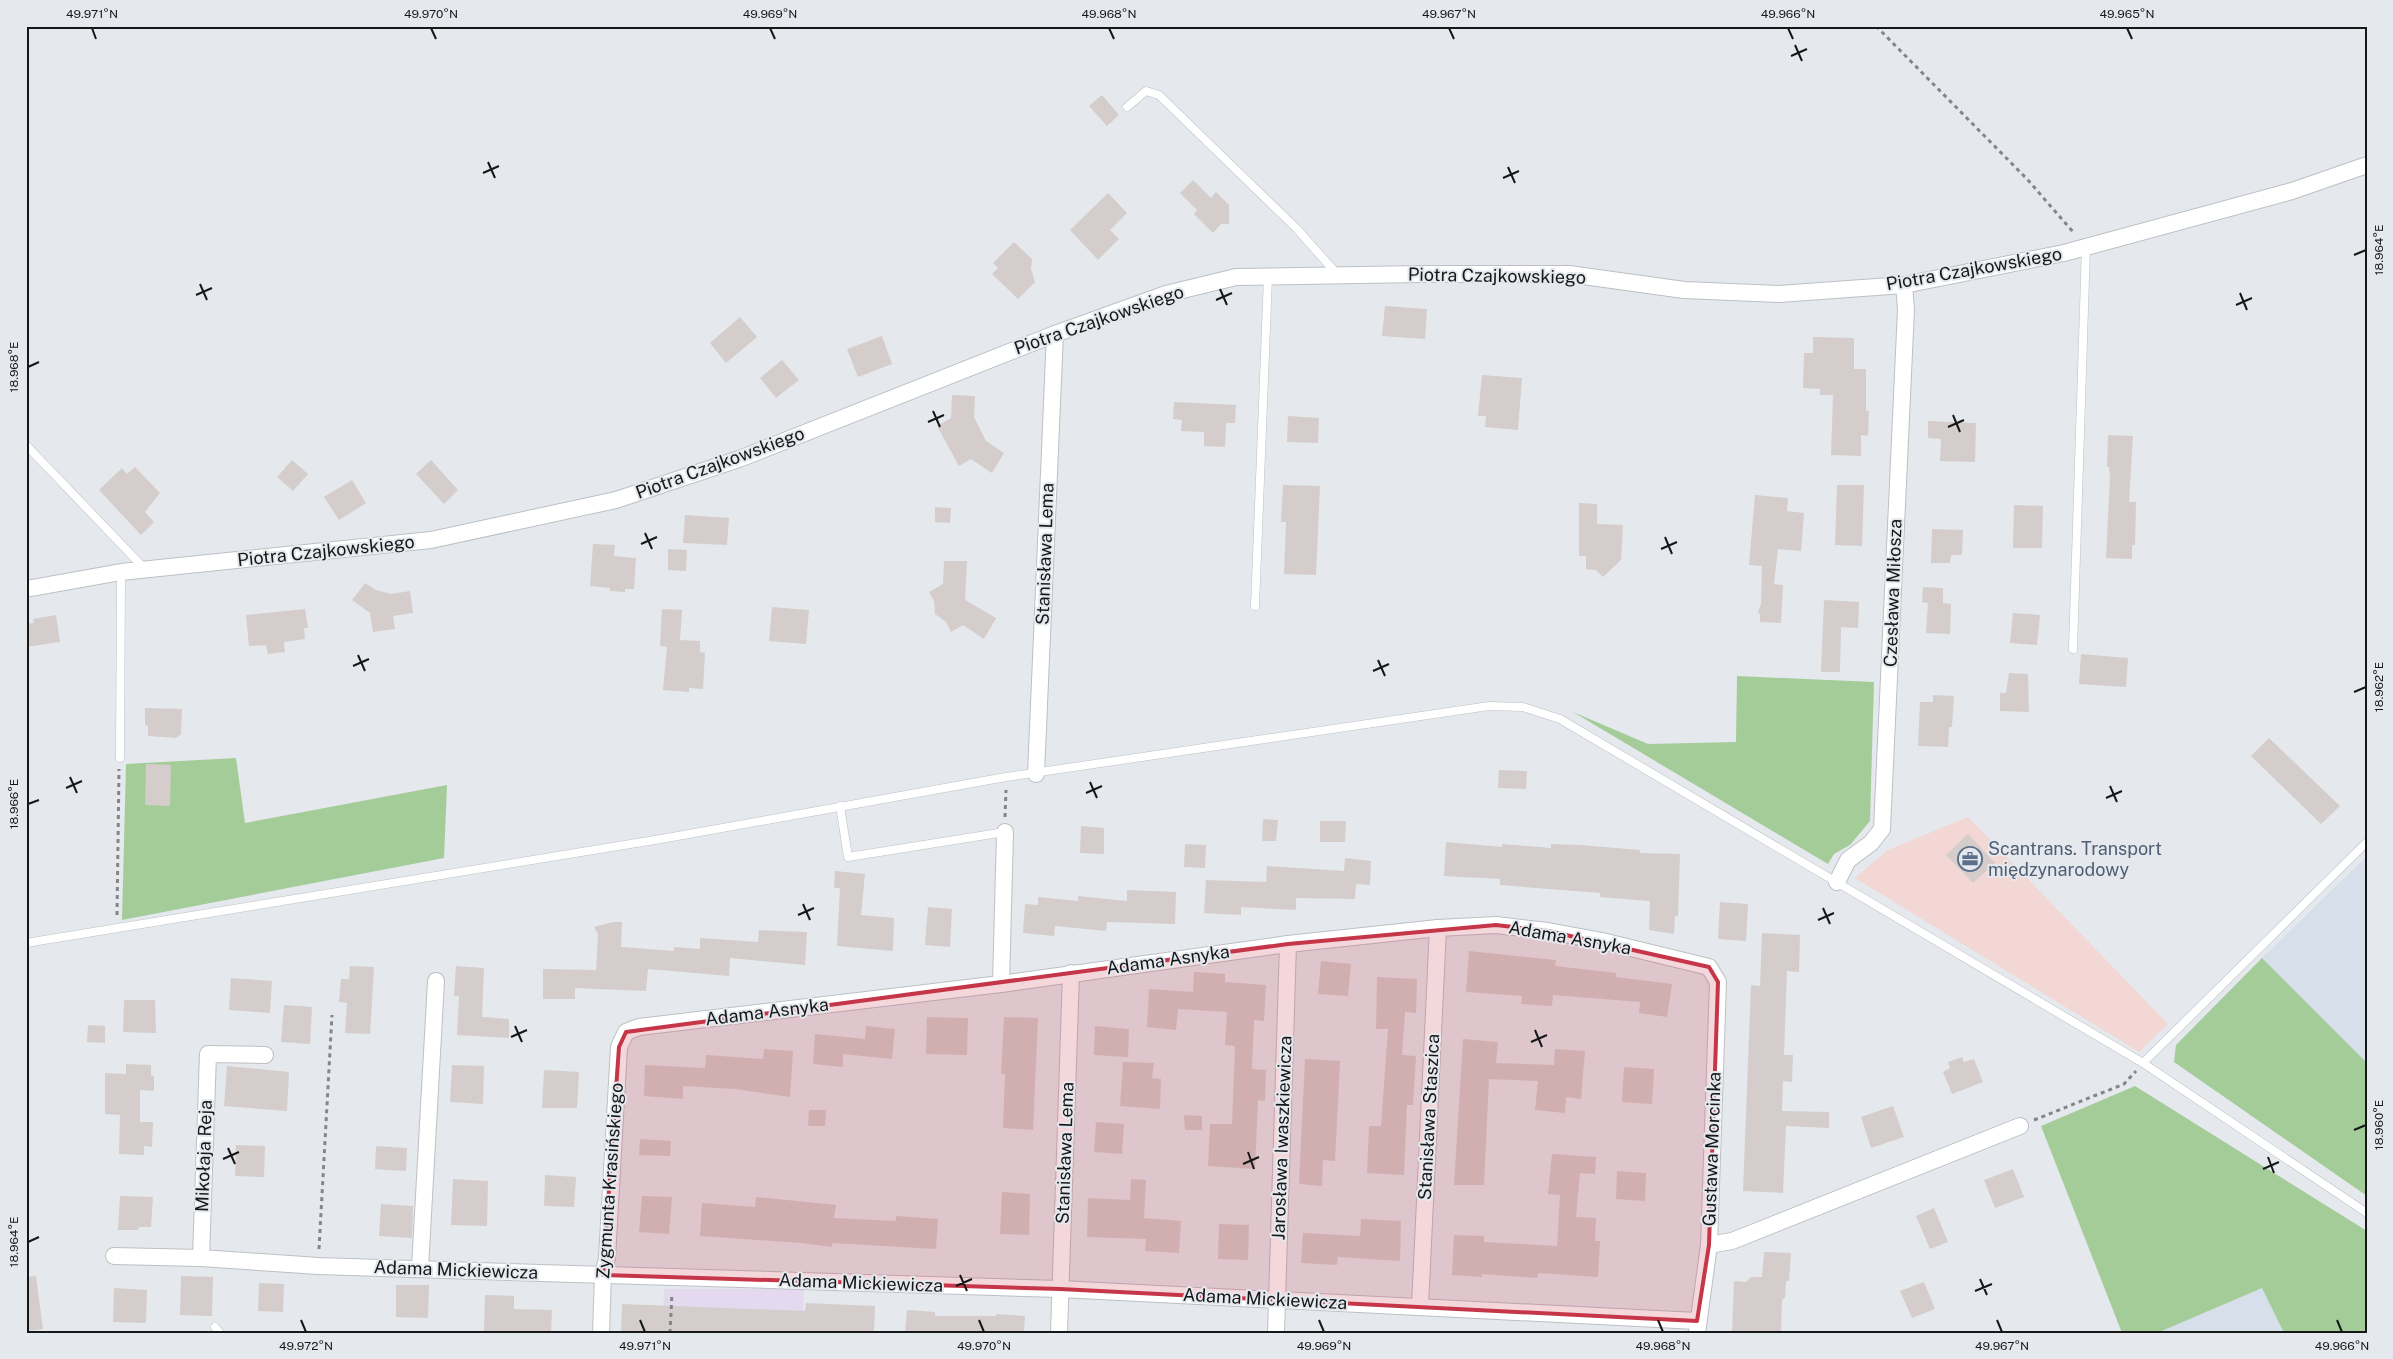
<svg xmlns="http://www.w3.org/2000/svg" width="2393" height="1359" font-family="'Public Sans',sans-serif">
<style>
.built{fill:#d6dfea}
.industrial{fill:#f2d7d4}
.education{fill:#e4d9ee}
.green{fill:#a4cc99}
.building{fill:#d4cdcb}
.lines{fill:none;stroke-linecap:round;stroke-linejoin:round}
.service-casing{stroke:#bcc0c5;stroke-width:9}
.minor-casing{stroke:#bcc0c5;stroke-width:18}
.path{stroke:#838588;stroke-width:3;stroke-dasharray:4 4;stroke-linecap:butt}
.service{stroke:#fff;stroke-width:8}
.minor{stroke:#fff;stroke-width:16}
.marked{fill:#c63649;fill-opacity:0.2;stroke:#c63649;stroke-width:4;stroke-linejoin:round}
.ticks{fill:none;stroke:#161719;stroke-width:2}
.labels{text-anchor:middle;stroke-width:4;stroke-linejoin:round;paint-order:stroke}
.street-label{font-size:18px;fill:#161719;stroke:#e5e9ed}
.service-label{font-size:18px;fill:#4e5e75;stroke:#e5e9ed;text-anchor:start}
.neatline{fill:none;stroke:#161719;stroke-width:2}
.ticks-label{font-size:12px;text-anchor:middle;fill:#161719}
</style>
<rect width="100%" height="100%" fill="#e5e9ed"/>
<g class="built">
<path d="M2367,856V1063L2262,958Z"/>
<path d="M2262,1288L2284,1333H2157Z"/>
</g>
<path class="industrial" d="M1968,817L2168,1024L2139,1052L1855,878L1888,850Z"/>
<path class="education" d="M664,1289H804L802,1333H662Z"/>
<g class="green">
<path d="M1737,676L1874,682L1870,821L1850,845L1834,854L1828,864L1573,712L1648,744L1736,742Z"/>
<path d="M236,758L245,823L447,785L444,858L122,920L126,764Z"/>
<path d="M2262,958L2367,1063V1196L2174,1062L2176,1045Z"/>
<path d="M2135,1086L2367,1231V1333H2284L2262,1288L2157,1333H2122L2041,1126Z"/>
</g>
<g class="building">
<path d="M1102,95L1119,115L1107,126L1089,106Z"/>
<path d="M1193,180L1211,198L1216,192L1229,205V224H1221L1213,233L1194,214L1197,210L1180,193Z"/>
<path d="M1108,193L1127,213L1110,230L1119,239L1098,260L1070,230Z"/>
<path d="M1014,242L1032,259L1031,269L1035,282L1018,299L992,274L998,268L993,263Z"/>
<path d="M1385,306L1427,309L1425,339L1382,336Z"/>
<path d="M740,317L757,337L726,363L710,343Z"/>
<path d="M882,336L892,364L858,377L847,349Z"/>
<path d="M1813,337L1854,338V369H1866V411H1869L1868,436L1861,435V456L1831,455L1833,395H1820V389L1803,388L1804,353H1813Z"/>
<path d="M782,360L799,380L776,398L760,378Z"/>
<path d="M1482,375L1522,378L1518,430L1485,427L1486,416H1478Z"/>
<path d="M952,395L975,396L974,417L986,441L1004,453L992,473L971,459L959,466L937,426L951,418Z"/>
<path d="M1174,402L1236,405L1235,423H1226L1225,447L1204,446V432L1181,431L1182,420L1173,419Z"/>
<path d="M1288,416L1319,418L1318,443L1287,442Z"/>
<path d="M1928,421L1976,423L1975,462L1940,461L1941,439L1928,438Z"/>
<path d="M2108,435L2133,436L2129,502H2136L2135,545H2132V559L2106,558L2110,477L2109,467H2107Z"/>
<path d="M292,460L308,474L293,491L277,477Z"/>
<path d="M431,460L458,490L444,504L416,474Z"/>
<path d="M135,467L160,493L145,512L154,522L141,535L99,490L122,468L127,474Z"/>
<path d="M352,480L366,503L339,520L324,497Z"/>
<path d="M1283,485L1320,486L1316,575L1284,574L1286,522H1281Z"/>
<path d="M1837,485H1864L1862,546L1835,545Z"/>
<path d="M1755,495L1788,498L1787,511L1804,513L1801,551L1778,549L1774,584L1783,585L1781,623L1760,622V614L1758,612L1761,604L1762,566L1749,565Z"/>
<path d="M1579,503L1597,504V524L1623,525L1621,560L1603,577L1596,570L1586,569V556H1579Z"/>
<path d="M2014,505L2043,506L2042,548H2013Z"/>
<path d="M935,507L951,508L950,523L935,522Z"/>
<path d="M685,515L729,518L727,545L683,543Z"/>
<path d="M1932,529L1963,530L1962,555H1951L1950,563H1931Z"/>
<path d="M593,544L615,545L614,556L636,558L634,589H625V592L610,591V588L590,586Z"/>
<path d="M668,549L687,550L686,571L668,570Z"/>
<path d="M944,561H967L965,600L996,618L984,639L963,625L951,632L946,622L935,614L934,601L929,592L943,584Z"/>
<path d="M365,583L376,590L391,594L410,591L413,613L393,616L395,629L373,632L370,613L352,600Z"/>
<path d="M1923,587L1943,588V603L1951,604L1950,634L1926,633L1928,603L1922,602Z"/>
<path d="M1824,600L1859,602L1858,628L1841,627L1840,672H1821Z"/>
<path d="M772,607L809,610L806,644L769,641Z"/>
<path d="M305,609L308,628H304L305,639L284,642L285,652L268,654L266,645L249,646L246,615Z"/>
<path d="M662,609L682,610L680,640L700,641V652L705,653L703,689L689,688V692L663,690L667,647L660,646Z"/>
<path d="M2013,613L2040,615L2037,645L2010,643Z"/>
<path d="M56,615L60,642L26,647V624L34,623L33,619Z"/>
<path d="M2081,654L2128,658L2126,687L2079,684Z"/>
<path d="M2009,673L2028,674L2029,712L2000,711V693H2006Z"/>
<path d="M1933,695L1954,696L1952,727H1949L1948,747L1918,746L1920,702H1933Z"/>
<path d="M145,708L182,709L181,734L176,738L148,736V726L145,725Z"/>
<path d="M2269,738L2340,806L2321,824L2251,756Z"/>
<path d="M146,764L171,765L170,806L145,805Z"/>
<path d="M1499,770L1527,771L1526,789L1498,788Z"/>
<path d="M1263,819L1278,820L1276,841H1262Z"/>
<path d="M1320,821H1346L1345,842H1320Z"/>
<path d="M1081,826L1104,828V854L1080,853Z"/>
<path d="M1968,834L1995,863L1973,883L1946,855Z"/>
<path d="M1446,842L1502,847V844L1551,848V844L1579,845L1640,850V853L1680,854L1678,916H1675L1674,934L1649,930L1650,901L1600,897V893L1500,885V879L1444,876Z"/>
<path d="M1185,844L1206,845L1205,868L1184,867Z"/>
<path d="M1345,858L1371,861L1370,885L1356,884L1355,899L1296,898V910L1241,907V915L1204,913L1206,880L1266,882L1267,866L1344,871Z"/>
<path d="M835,871L865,874L861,915L894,918L893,951L837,946L840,888H834Z"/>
<path d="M1127,890L1176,892L1175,924L1107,922L1106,931L1055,926L1054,936L1023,933L1025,904L1038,905V897L1078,901V896L1127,901Z"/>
<path d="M1720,902L1748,904L1746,941L1718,939Z"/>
<path d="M928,907L952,909L950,947L925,945Z"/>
<path d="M613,922H622L621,947L674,951V947L700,949V938L758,942L759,930L807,932L805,965L730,958L729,976L648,969L646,991L575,988V999H543V969L596,970L598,934L594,927Z"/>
<path d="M1762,933L1800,935L1799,972L1787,971L1784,1055H1793L1792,1082L1783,1081L1782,1111L1829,1112V1128L1786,1126L1783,1193L1743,1191L1751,985L1760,986Z"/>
<path d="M1469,951L1556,960L1555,966L1616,973V977L1672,984L1667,1017L1639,1013L1640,1002L1553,995L1552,1006L1521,1004L1522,996L1466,992Z"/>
<path d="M1321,961L1351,964L1348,996L1318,994Z"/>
<path d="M350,966L374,967L370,1034L345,1033L347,1003L339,1002L341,979H349Z"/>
<path d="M456,966L484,968L482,1017L509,1019V1038L457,1035L459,996H454Z"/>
<path d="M1194,972L1225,974V982L1266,985L1264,1021L1254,1020L1252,1069L1266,1070L1265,1101L1258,1100L1255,1169L1208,1166L1210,1124H1232L1235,1046L1225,1045L1227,1012L1178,1009L1176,1030L1147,1027L1149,989L1193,992Z"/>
<path d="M1377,977L1417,979L1416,1013L1405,1012L1402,1055L1416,1056L1413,1105H1407L1404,1175L1367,1173L1369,1126H1381L1388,1029H1376Z"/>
<path d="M231,978L272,981L270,1013L229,1010Z"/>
<path d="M124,1000H155L156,1033L123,1032Z"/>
<path d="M284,1005L312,1007L310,1044L281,1042Z"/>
<path d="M927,1017L968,1018L967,1055L926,1054Z"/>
<path d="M1004,1017L1038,1018L1033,1130L1003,1128L1005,1074H1001Z"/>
<path d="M88,1025L105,1026V1043L87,1042Z"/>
<path d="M866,1026L895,1029L892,1059L843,1054V1067L813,1064L815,1034L865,1039Z"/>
<path d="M1095,1026L1129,1029L1128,1057L1094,1055Z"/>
<path d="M1463,1039L1498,1042L1496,1063L1554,1065L1555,1049L1585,1051L1581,1099L1566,1097L1565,1113L1535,1110L1538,1081L1489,1079L1484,1185H1454Z"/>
<path d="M764,1049L793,1051L790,1097L735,1089L683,1086V1099L644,1096L645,1065L705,1068L706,1055L763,1059Z"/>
<path d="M1962,1057L1964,1062L1974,1059L1983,1082L1952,1094L1943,1072L1950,1068L1948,1062Z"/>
<path d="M1305,1059L1340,1061L1335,1161L1323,1160L1322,1186L1299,1184Z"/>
<path d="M1123,1062L1154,1063L1152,1078L1161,1079L1160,1109L1120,1106Z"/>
<path d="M126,1064L151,1065V1075L154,1076V1091L140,1090V1122H153L152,1147L144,1146V1155L119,1154L120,1115L105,1114V1073L126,1074Z"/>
<path d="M452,1065L484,1066L483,1104L450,1102Z"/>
<path d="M227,1066L289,1072L287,1111L224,1106Z"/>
<path d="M1624,1067L1654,1069L1652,1104L1622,1102Z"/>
<path d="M544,1070L579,1072L577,1108H542Z"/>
<path d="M1893,1106L1904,1137L1871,1148L1861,1117Z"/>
<path d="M809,1110H826L825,1126H808Z"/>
<path d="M1184,1115L1202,1116V1130H1185Z"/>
<path d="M1096,1122L1124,1124L1122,1154L1094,1152Z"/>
<path d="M640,1139L671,1141L670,1156L639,1155Z"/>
<path d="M236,1145L265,1146L264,1177L235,1176Z"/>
<path d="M376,1146L407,1148L406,1171L375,1169Z"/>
<path d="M1552,1154L1596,1157L1595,1174L1580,1173L1576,1217L1596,1218L1595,1241H1600L1598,1277L1538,1273L1537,1278L1482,1274V1277L1452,1275L1454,1235L1484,1236V1242L1557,1246L1560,1195L1548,1194Z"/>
<path d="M2013,1169L2024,1197L1995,1208L1984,1180Z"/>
<path d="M1617,1171L1646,1173L1645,1201L1616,1199Z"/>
<path d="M545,1175L576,1177L574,1207L544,1206Z"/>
<path d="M453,1179L488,1181L487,1226L451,1225Z"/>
<path d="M1131,1179L1146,1180L1144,1218L1181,1221L1179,1253L1145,1251L1146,1239L1087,1237L1088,1198L1130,1200Z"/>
<path d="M1002,1192L1030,1194L1029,1235L1000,1234Z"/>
<path d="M120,1196L153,1197L151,1227H139L138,1230H118Z"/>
<path d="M642,1196L672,1197L669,1234L639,1232Z"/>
<path d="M756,1197L836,1205L834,1218L896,1221V1216L938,1219L936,1249L832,1243V1247L802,1243L700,1236L702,1203L755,1207Z"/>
<path d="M381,1204L413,1206L412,1238L379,1236Z"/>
<path d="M1934,1208L1948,1242L1930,1249L1916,1216Z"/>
<path d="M1361,1219L1401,1221L1400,1261L1338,1257L1337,1265L1301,1263L1303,1233L1360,1236Z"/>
<path d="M1219,1224L1249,1225L1248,1260L1218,1259Z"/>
<path d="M1764,1252L1791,1253L1789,1281H1786L1785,1298L1782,1300L1781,1333H1732L1734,1281L1746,1282L1751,1277H1762Z"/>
<path d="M36,1276L43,1329L26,1331V1277Z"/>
<path d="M181,1276L213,1277L212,1316L180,1315Z"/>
<path d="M1924,1282L1935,1309L1912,1318L1900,1291Z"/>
<path d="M259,1283L284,1284L283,1312L258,1311Z"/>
<path d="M396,1285H429L428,1318L396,1317Z"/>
<path d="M114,1288L147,1290L146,1323L113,1322Z"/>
<path d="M485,1295L514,1296V1309L552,1310L551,1333H484Z"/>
<path d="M806,1303L875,1306L874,1333H621L622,1304L805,1311Z"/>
<path d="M907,1310L935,1312V1316H996V1314L1025,1316L1024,1333H905Z"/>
</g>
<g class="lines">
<defs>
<g id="service">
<path d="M1127,107L1146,91L1159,95L1297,229L1337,274"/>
<path d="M26,445L144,568"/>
<path d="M1255,606L1268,277"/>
<path d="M2073,649L2086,247"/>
<path d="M120,758L121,572"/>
<path d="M840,806L848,857L1005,832"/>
<path d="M26,943L661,839L1006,777L1489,706L1523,707L1560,719L2143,1063L2367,1213"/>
<path d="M2143,1063L2367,842"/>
<path d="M215,1327L220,1333"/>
</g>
<g id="minor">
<path d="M26,589L121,572L431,540L616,500L739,459L1055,334L1166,294L1236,277L1420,274H1569L1684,290L1779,294L1904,285L2064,253L2292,191L2367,165"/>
<path d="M1036,774L1055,334"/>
<path d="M1837,882L1848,860L1871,843L1882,829L1906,309L1904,285"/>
<path d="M1001,984L1005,832"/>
<path d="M1709,1245L1732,1241L2020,1126"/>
<path d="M114,1256L201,1258L318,1266L1060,1289L1697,1321"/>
<path d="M201,1258L208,1054L265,1055"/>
<path d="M420,1268L436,981"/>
<path d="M1420,1306L1438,928"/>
<path d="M601,1333L603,1275L607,1258L619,1047L626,1032L639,1027L1001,984L1288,944L1438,928L1496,925L1548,931L1602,941L1709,967L1718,982L1709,1245L1697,1333"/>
<path d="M1059,1333L1071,973"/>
<path d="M1276,1333L1288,944"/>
</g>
</defs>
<use href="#service" class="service-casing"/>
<use href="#minor" class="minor-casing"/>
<g class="path">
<path d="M1876,26L2027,179L2074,233"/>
<path d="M1005,817L1006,790"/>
<path d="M117,915L119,769"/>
<path d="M2034,1120L2124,1084L2136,1071"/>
<path d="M319,1249L332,1015"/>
<path d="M670,1333L672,1293"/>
</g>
<use href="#service" class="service"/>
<use href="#minor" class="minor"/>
</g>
<path class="marked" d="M1496,925L1548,931L1709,967L1718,982L1709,1245L1697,1321L1060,1289L603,1275L619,1047L626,1032L1288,944Z"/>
<path class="ticks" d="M92,28L96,39M431,28L436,39M770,28L775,39M1109,28L1114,39M1449,28L1454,39M1788,28L1793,39M2127,28L2132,39M1795,45L1802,61M1791,56L1807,49M488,162L495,178M1508,167L1515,183M483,173L499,166M1503,178L1519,171M2354,255L2366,250M200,284L207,300M1220,289L1227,305M2240,293L2247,310M196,295L212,288M1216,300L1232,293M2236,305L2252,298M28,367L39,362M933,411L940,427M1953,415L1960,432M928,422L944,415M1948,427L1964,420M645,533L652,549M1665,537L1672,554M641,544L657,537M1661,549L1677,542M358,655L365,671M1378,660L1385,676M353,666L369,659M1373,671L1389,664M2354,692L2366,687M70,777L77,793M1090,782L1097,798M2110,786L2117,802M66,788L82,781M1086,793L1102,786M2106,798L2122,791M28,804L39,800M803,904L810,920M1823,908L1830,924M798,915L814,908M1818,920L1834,913M515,1026L522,1042M1535,1030L1542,1047M511,1037L527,1030M1531,1042L1547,1035M2354,1130L2366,1125M228,1148L235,1164M1248,1152L1254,1169M2268,1157L2274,1173M223,1159L239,1152M1243,1164L1259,1157M2263,1169L2279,1162M28,1242L39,1237M960,1275L967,1291M1980,1279L1987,1295M956,1286L972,1279M1975,1291L1992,1284M301,1320L306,1332M640,1320L645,1332M979,1320L984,1332M1319,1320L1324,1332M1658,1320L1663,1332M1997,1320L2002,1332M2337,1320L2342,1332"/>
<defs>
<symbol id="office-ring" viewBox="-11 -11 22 22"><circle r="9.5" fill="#e5e9ed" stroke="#5c6f8a" stroke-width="1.5"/><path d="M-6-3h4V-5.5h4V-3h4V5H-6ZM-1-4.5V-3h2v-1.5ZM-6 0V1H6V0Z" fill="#5c6f8a"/></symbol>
</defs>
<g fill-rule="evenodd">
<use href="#office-ring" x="1956" y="845" width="28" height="28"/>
</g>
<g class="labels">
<g class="street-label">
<text transform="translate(1974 269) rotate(-10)" y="6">Piotra Czajkowskiego</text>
<text transform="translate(1497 276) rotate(1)" y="6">Piotra Czajkowskiego</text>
<text transform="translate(1099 320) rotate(-19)" y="6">Piotra Czajkowskiego</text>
<text transform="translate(720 463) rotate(-20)" y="6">Piotra Czajkowskiego</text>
<text transform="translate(326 551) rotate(-6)" y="6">Piotra Czajkowskiego</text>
<text transform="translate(1045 554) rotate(-88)" y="6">Stanisława Lema</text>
<text transform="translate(1893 593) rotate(-88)" y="6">Czesława Miłosza</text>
<text transform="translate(1570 938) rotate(10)" y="6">Adama Asnyka</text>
<text transform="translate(1168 960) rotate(-8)" y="6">Adama Asnyka</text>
<text transform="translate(767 1012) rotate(-7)" y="6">Adama Asnyka</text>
<text transform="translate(1429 1117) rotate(-87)" y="6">Stanisława Staszica</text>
<text transform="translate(1282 1138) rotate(-88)" y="6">Jarosława Iwaszkiewicza</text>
<text transform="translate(1712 1149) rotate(-88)" y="6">Gustawa Morcinka</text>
<text transform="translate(1065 1153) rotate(-88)" y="6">Stanisława Lema</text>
<text transform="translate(204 1156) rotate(-88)" y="6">Mikołaja Reja</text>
<text transform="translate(610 1181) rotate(-86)" y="6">Zygmunta Krasińskiego</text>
<text transform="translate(456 1270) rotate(2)" y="6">Adama Mickiewicza</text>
<text transform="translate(861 1283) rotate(2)" y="6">Adama Mickiewicza</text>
<text transform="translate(1265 1299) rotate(3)" y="6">Adama Mickiewicza</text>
</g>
<g class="service-label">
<text x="1988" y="855">Scantrans. Transport<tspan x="1988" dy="21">międzynarodowy</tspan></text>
</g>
</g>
<rect width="2393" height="1359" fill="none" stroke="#e5e9ed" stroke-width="55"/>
<rect x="28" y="28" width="2338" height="1304" class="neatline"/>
<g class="ticks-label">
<text x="92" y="18">49.971°N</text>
<text x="431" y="18">49.970°N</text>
<text x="770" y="18">49.969°N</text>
<text x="1109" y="18">49.968°N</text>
<text x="1449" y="18">49.967°N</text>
<text x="1788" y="18">49.966°N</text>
<text x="2127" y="18">49.965°N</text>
<text transform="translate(2379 250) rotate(-90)" y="4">18.964°E</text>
<text transform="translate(14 367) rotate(-90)" y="4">18.968°E</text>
<text transform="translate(2379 687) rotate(-90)" y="4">18.962°E</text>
<text transform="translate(14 804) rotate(-90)" y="4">18.966°E</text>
<text transform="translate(2379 1125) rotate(-90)" y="4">18.960°E</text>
<text transform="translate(14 1242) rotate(-90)" y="4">18.964°E</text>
<text x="306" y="1350">49.972°N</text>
<text x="645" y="1350">49.971°N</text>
<text x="984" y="1350">49.970°N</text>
<text x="1324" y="1350">49.969°N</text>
<text x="1663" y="1350">49.968°N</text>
<text x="2002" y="1350">49.967°N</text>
<text x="2342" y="1350">49.966°N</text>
</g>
</svg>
